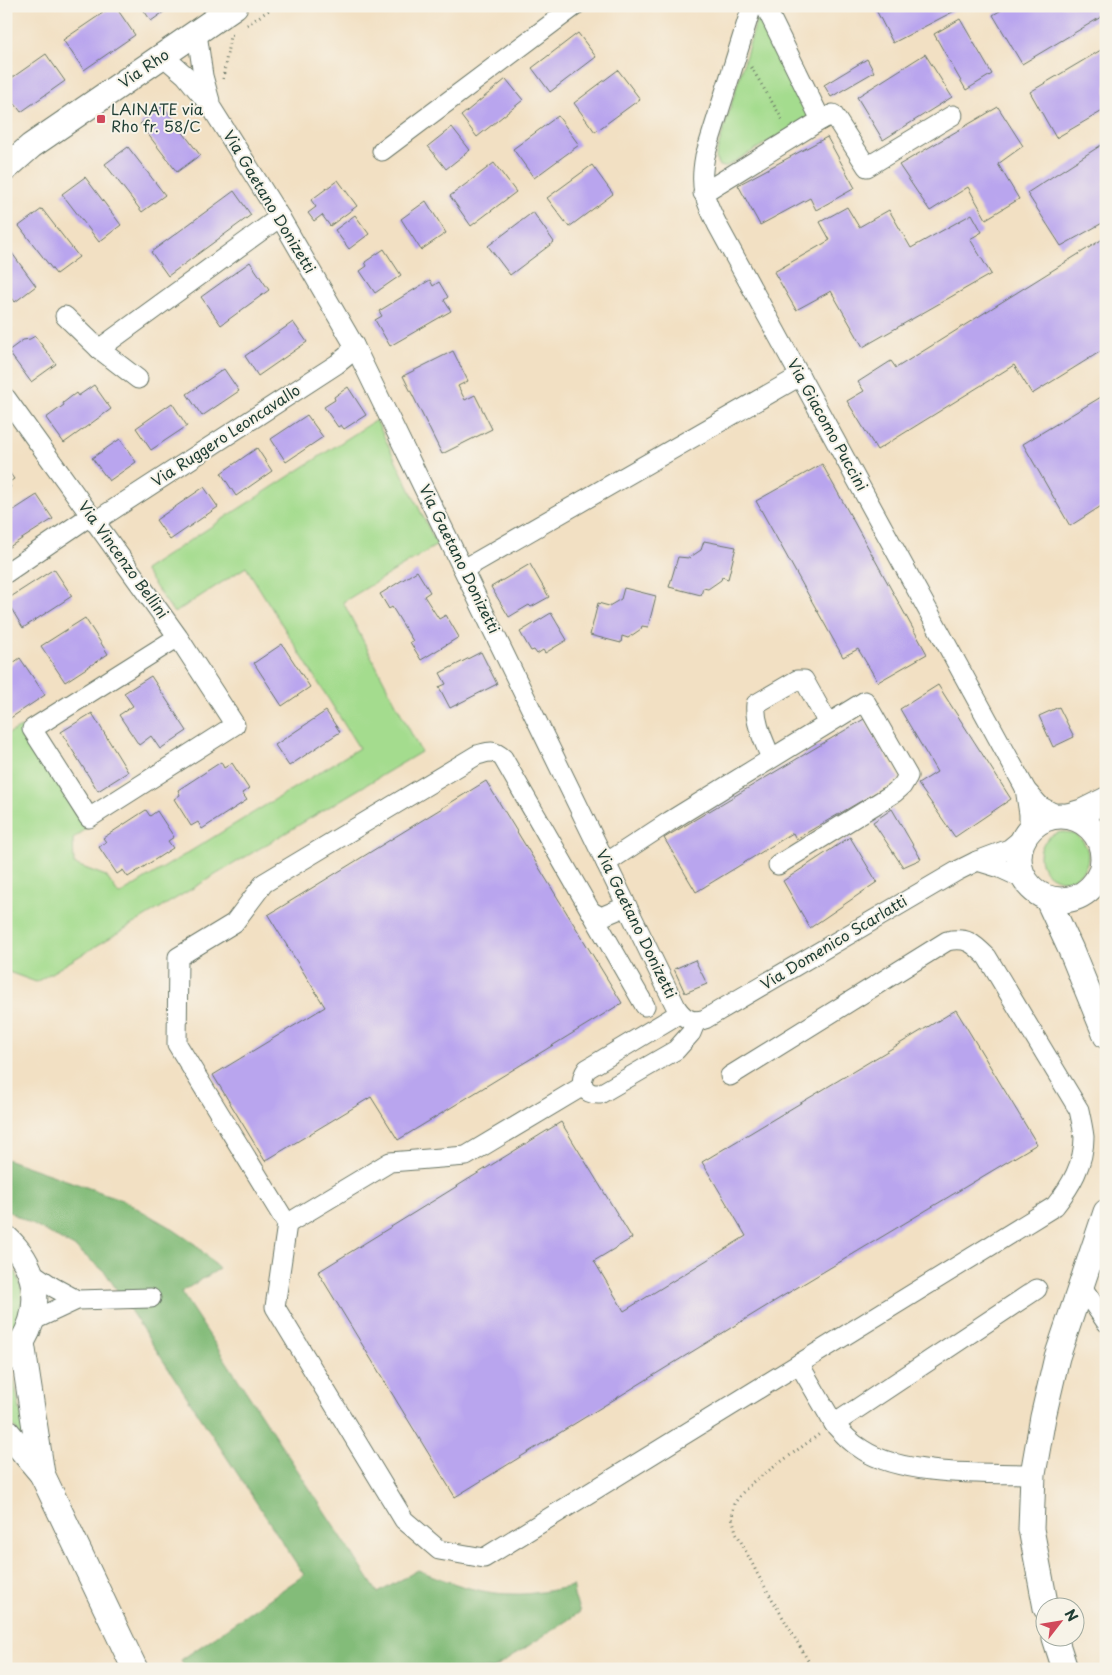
<svg xmlns="http://www.w3.org/2000/svg" width="1112" height="1675" font-family="'Playpen Sans',sans-serif">
<style>
.green{fill:#a4dc8e;stroke:#628c61}
.forest{fill:#83bc79;stroke:#517c56}
.building{fill:#b9a5ee}
.lines{fill:none;stroke-linecap:round;stroke-linejoin:round}
.minor-casing{stroke:#697666;stroke-width:21}
.major-casing{stroke:#697666;stroke-width:27}
.path{stroke:#697666;stroke-width:3;stroke-dasharray:1 4;stroke-linecap:butt}
.minor{stroke:#fff;stroke-width:19}
.major{stroke:#fff;stroke-width:25}
.poi-dot{fill:#d1495b;stroke:#f7f3e8;stroke-width:2}
.labels{text-anchor:middle;stroke-width:4;stroke-linejoin:round;paint-order:stroke}
.street-label{font-size:15px;fill:#1f3d34;stroke:#f7f3e8}
.poi-label{font-size:15px;fill:#1f3d34;stroke:#f7f3e8;text-anchor:start}
</style>
<rect width="100%" height="100%" fill="#f7f3e8"/>
<filter id="ink" filterUnits="userSpaceOnUse"><feTurbulence type="fractalNoise" baseFrequency=".02" numOctaves="2"/><feDisplacementMap in="SourceGraphic" scale="10" xChannelSelector="R" yChannelSelector="G"/><feConvolveMatrix kernelMatrix="1 2 1 2 8 2 1 2 1" color-interpolation-filters="sRGB"/></filter>
<filter id="wash" filterUnits="userSpaceOnUse"><feTurbulence type="fractalNoise" baseFrequency=".0096" numOctaves="4" result="noise"/><feDisplacementMap in="SourceGraphic" scale="20" xChannelSelector="R" yChannelSelector="G"/><feGaussianBlur stdDeviation="1.12" result="paint"/><feColorMatrix in="noise" values="0 0 0 0 0 0 0 0 0 0 0 0 0 0 0 0 0 1.4 0 .05"/><feComposite in="paint" operator="in"/></filter>
<g filter="url(#wash)">
<rect width="100%" height="100%" fill="#f2e0c3"/>
<g class="green">
<path d="M760,19H764L810,113L805,120L729,165L724,167L719,166L716,160V155L756,22Z"/>
<path d="M376,420L437,545L343,602L421,752L36,982L6,971V735L21,727L86,829L73,839L74,864L106,876L119,895L359,748L246,567L174,613L144,570Z"/>
<circle cx="1064" cy="856" r="24"/>
<path d="M6,1258C29,1284 25,1314 6,1341Z"/>
<path d="M13,1377L28,1445L6,1417V1381Z"/>
</g>
<path class="forest" d="M6,1159L123,1200L171,1228L196,1245L219,1269L181,1292L378,1593L418,1570C448,1582 479,1594 512,1594C532,1595 553,1590 573,1586L574,1596L580,1612L493,1669H186L181,1660L304,1575L105,1272L76,1248L6,1210Z"/>
<g id="blocks">
<g class="building">
<path d="M113,6H115L135,35L84,70L63,40Z"/>
<path d="M141,6H172L151,21Z"/>
<path d="M874,6H964L893,43Z"/>
<path d="M1008,6H1106V14L1022,64L993,15Z"/>
<path d="M960,19L992,74L966,90L934,34Z"/>
<path d="M578,33L596,57L550,92L532,68Z"/>
<path d="M1106,47V109L1056,138L1030,92Z"/>
<path d="M46,54L65,81L21,112L6,92V82Z"/>
<path d="M925,54L952,97L883,140L857,97Z"/>
<path d="M867,59L874,72L831,97L824,85Z"/>
<path d="M618,70L640,99L595,132L574,103Z"/>
<path d="M506,79L523,100L477,137L461,116Z"/>
<path d="M163,106L200,155L177,172L140,124Z"/>
<path d="M998,107L1023,146L998,164L1019,199L986,219L968,187L930,211L899,165Z"/>
<path d="M558,116L579,145L534,178L513,149Z"/>
<path d="M452,127L470,150L446,169L428,146Z"/>
<path d="M827,137L855,188L816,210L810,198L760,225L738,185Z"/>
<path d="M1106,142V181L1103,183L1106,188V221L1061,246L1027,193Z"/>
<path d="M128,147L165,195L142,212L105,164Z"/>
<path d="M494,163L516,192L471,226L450,196Z"/>
<path d="M592,165L613,194L569,227L547,198Z"/>
<path d="M85,177L121,225L99,242L62,194Z"/>
<path d="M338,180L357,206L330,226L322,215L314,221L308,213L316,207L311,200Z"/>
<path d="M234,191L251,215L168,276L151,252Z"/>
<path d="M426,201L446,233L421,250L401,219Z"/>
<path d="M847,207L859,227L889,210L911,248L972,214L982,232L970,239L991,274L863,347L831,291L796,310L774,272L830,240L820,222Z"/>
<path d="M42,209L79,257L56,274L19,226Z"/>
<path d="M533,212L554,242L510,275L488,246Z"/>
<path d="M355,215L369,234L349,249L335,230Z"/>
<path d="M1106,237V348L1032,394L1014,365L877,450L847,401L864,391L858,382L891,361L896,368Z"/>
<path d="M9,249L36,286L15,302L6,289V250Z"/>
<path d="M384,249L401,275L375,293L360,271L367,266L365,262Z"/>
<path d="M250,262L269,290L221,325L201,297Z"/>
<path d="M430,280L433,286L439,282L448,297L444,300L451,311L390,346L375,320L382,316L379,311Z"/>
<path d="M293,322L307,342L258,376L245,356Z"/>
<path d="M35,336L56,364L31,382L8,351L23,340L30,339Z"/>
<path d="M453,351L468,381L458,386L465,400L475,395L492,429L442,454L403,376Z"/>
<path d="M224,369L239,391L202,416L187,394Z"/>
<path d="M94,385L111,409L64,443L46,418L64,405L63,403L76,393L78,396Z"/>
<path d="M348,387L366,415L344,429L341,425L338,427L324,407L335,400L334,397Z"/>
<path d="M1106,394V503L1070,526L1023,444Z"/>
<path d="M172,403L187,426L151,450L136,428Z"/>
<path d="M307,415L323,437L286,462L271,439Z"/>
<path d="M120,439L136,462L109,481L92,458Z"/>
<path d="M257,448L272,471L236,496L221,473Z"/>
<path d="M822,464L927,654L878,682L858,649L843,657L756,501Z"/>
<path d="M6,468L14,479L8,483L11,487L6,490Z"/>
<path d="M204,487L218,507L170,540L156,520Z"/>
<path d="M37,495L53,519L6,549V515Z"/>
<path d="M704,541L736,547L728,579L722,577L721,580L708,589L703,588L701,595L669,587L678,557L689,558L701,550Z"/>
<path d="M530,564L549,597L531,607L529,605L509,617L491,587Z"/>
<path d="M54,569L72,596L23,628L6,600Z"/>
<path d="M417,571L430,592L424,596L439,619L446,615L459,637L421,660L410,642L413,641L392,607L389,609L380,594Z"/>
<path d="M624,588L656,596L648,627L642,626L641,629L628,638L622,636L621,643L590,635L598,603L609,606L621,599Z"/>
<path d="M551,613L567,640L545,653L543,650L537,654L534,650L531,651L520,632Z"/>
<path d="M85,618L108,654L65,682L41,646Z"/>
<path d="M282,644L310,687L282,706L254,663Z"/>
<path d="M481,652L497,684L450,708L439,687L446,684L440,673Z"/>
<path d="M20,658L45,695L6,721V668Z"/>
<path d="M151,676L187,731L160,749L151,736L139,745L119,715L133,706L124,693Z"/>
<path d="M938,685L1011,799L955,837L918,784L937,772L900,709Z"/>
<path d="M1059,707L1074,737L1053,747L1039,716Z"/>
<path d="M326,711L340,732L289,766L275,745Z"/>
<path d="M92,713L128,772L98,791L61,732Z"/>
<path d="M864,719L899,779L796,839L793,833L696,892L664,838Z"/>
<path d="M221,762L224,768L232,763L249,789L242,793L247,800L202,829L198,822L191,826L174,799L180,795L178,790Z"/>
<path d="M486,781L622,1003L398,1140L371,1097L265,1161L213,1075L325,1007L268,915Z"/>
<path d="M892,809L921,859L903,867L873,822Z"/>
<path d="M146,810L150,816L157,811L174,837L168,841L173,848L128,877L123,870L117,874L99,847L106,842L103,838Z"/>
<path d="M850,837L877,882L810,928L783,881Z"/>
<path d="M695,960L707,984L685,993L674,969Z"/>
<path d="M956,1010L1037,1144L783,1296L455,1497L318,1272L561,1122L632,1238L594,1261L624,1311L746,1236L702,1162Z"/>
</g>
</g>
</g>
<g filter="url(#ink)">
<use href="#blocks" fill-opacity="0" stroke="#697666" stroke-width="1"/>
<g class="lines">
<defs>
<g id="minor">
<path d="M752,6L705,156C699,188 704,198 718,226L1025,788L1029,814V831"/>
<path d="M197,33L203,76L210,101"/>
<path d="M163,56L185,75L211,107L280,217L354,345L676,1007C683,1018 692,1024 705,1019L957,871L977,861L1009,849L1026,835"/>
<path d="M821,120L833,114L867,167L953,115"/>
<path d="M382,151L575,6"/>
<path d="M703,193L821,120L765,6"/>
<path d="M65,316L99,349L138,379"/>
<path d="M99,349L280,217"/>
<path d="M6,398L178,637L235,725L89,818L32,729L178,637"/>
<path d="M94,522L337,364L348,355L354,345"/>
<path d="M464,569L800,376"/>
<path d="M6,573L90,516"/>
<path d="M771,758C764,741 754,722 756,704L797,680H804L828,723"/>
<path d="M1025,789L1040,806L1059,816"/>
<path d="M1103,857L1106,858"/>
<path d="M977,861L1000,868L1024,879"/>
<path d="M606,863L670,821L865,701L908,776L902,786L894,793L778,865"/>
<path d="M1092,887L1106,884"/>
<path d="M592,912L601,917L627,906"/>
<path d="M680,1013L587,1069C578,1082 583,1095 600,1094L676,1050L691,1033L696,1021"/>
<path d="M583,1086L466,1156L390,1162L287,1224L275,1307L404,1520L439,1550L484,1558L1055,1206C1071,1186 1084,1164 1084,1137C1083,1128 1081,1119 1079,1110L987,957C973,943 967,937 947,941L730,1076"/>
<path d="M287,1224L177,1044L178,957L234,923L264,883L477,755C489,752 493,749 503,758L645,1006"/>
<path d="M31,1272L53,1287L77,1300"/>
<path d="M1082,1287L1106,1322"/>
<path d="M32,1321L77,1300L151,1298"/>
<path d="M799,1364L834,1424L1037,1289"/>
<path d="M834,1424C843,1434 851,1443 863,1450C902,1476 986,1473 1033,1474"/>
</g>
<g id="major">
<path d="M6,168L31,146L235,6"/>
<circle cx="1061" cy="858" r="42"/>
<path d="M1068,816L1082,812L1106,800"/>
<path d="M1047,898L1071,950L1106,1036"/>
<path d="M6,1238C37,1266 44,1305 22,1342C18,1348 11,1354 6,1359"/>
<path d="M22,1343L42,1474"/>
<path d="M6,1431L42,1474L135,1669"/>
<path d="M1046,1608L1031,1529L1033,1474L1043,1417L1057,1357L1106,1212"/>
<path d="M1055,1638L1065,1669"/>
</g>
</defs>
<use href="#minor" class="minor-casing"/>
<use href="#major" class="major-casing"/>
<g class="path">
<path d="M247,25L275,6"/>
<path d="M751,67L784,122"/>
<path d="M223,79L230,36L233,35"/>
<path d="M813,1669L758,1575L736,1532L732,1517L734,1504L741,1494L753,1482L821,1433"/>
</g>
<use href="#minor" class="minor"/>
<use href="#major" class="major"/>
</g>
</g>
<rect class="poi-dot" x="96" y="114" width="10" height="10" rx="2.5"/>
<g class="labels">
<g class="street-label">
<text transform="translate(144 69) rotate(-34)" y="5">Via Rho</text>
<text transform="translate(269 202) rotate(59)" y="5">Via Gaetano Donizetti</text>
<text transform="translate(827 425) rotate(61)" y="5">Via Giacomo Puccini</text>
<text transform="translate(226 436) rotate(-33)" y="5">Via Ruggero Leoncavallo</text>
<text transform="translate(459 559) rotate(64)" y="5">Via Gaetano Donizetti</text>
<text transform="translate(123 560) rotate(54)" y="5">Via Vincenzo Bellini</text>
<text transform="translate(636 924) rotate(64)" y="5">Via Gaetano Donizetti</text>
<text transform="translate(834 943) rotate(-31)" y="5">Via Domenico Scarlatti</text>
</g>
<g class="poi-label">
<text x="111" y="115">LAINATE via<tspan x="111" dy="17">Rho fr. 58/C</tspan></text>
</g>
</g>
<rect width="1112" height="1675" fill="none" stroke="#f7f3e8" stroke-width="25"/>
<g transform="translate(1060 1622) rotate(59)"><circle r="24" fill="#f7f3e8" stroke="#a1aaa0"/>
<path d="M0-4L9 19L0 12L-9 19Z" fill="#d1495b"/>
<text y="-8" font-size="14" font-weight="bold" text-anchor="middle" fill="#1f3d34">N</text>
</g>
</svg>
